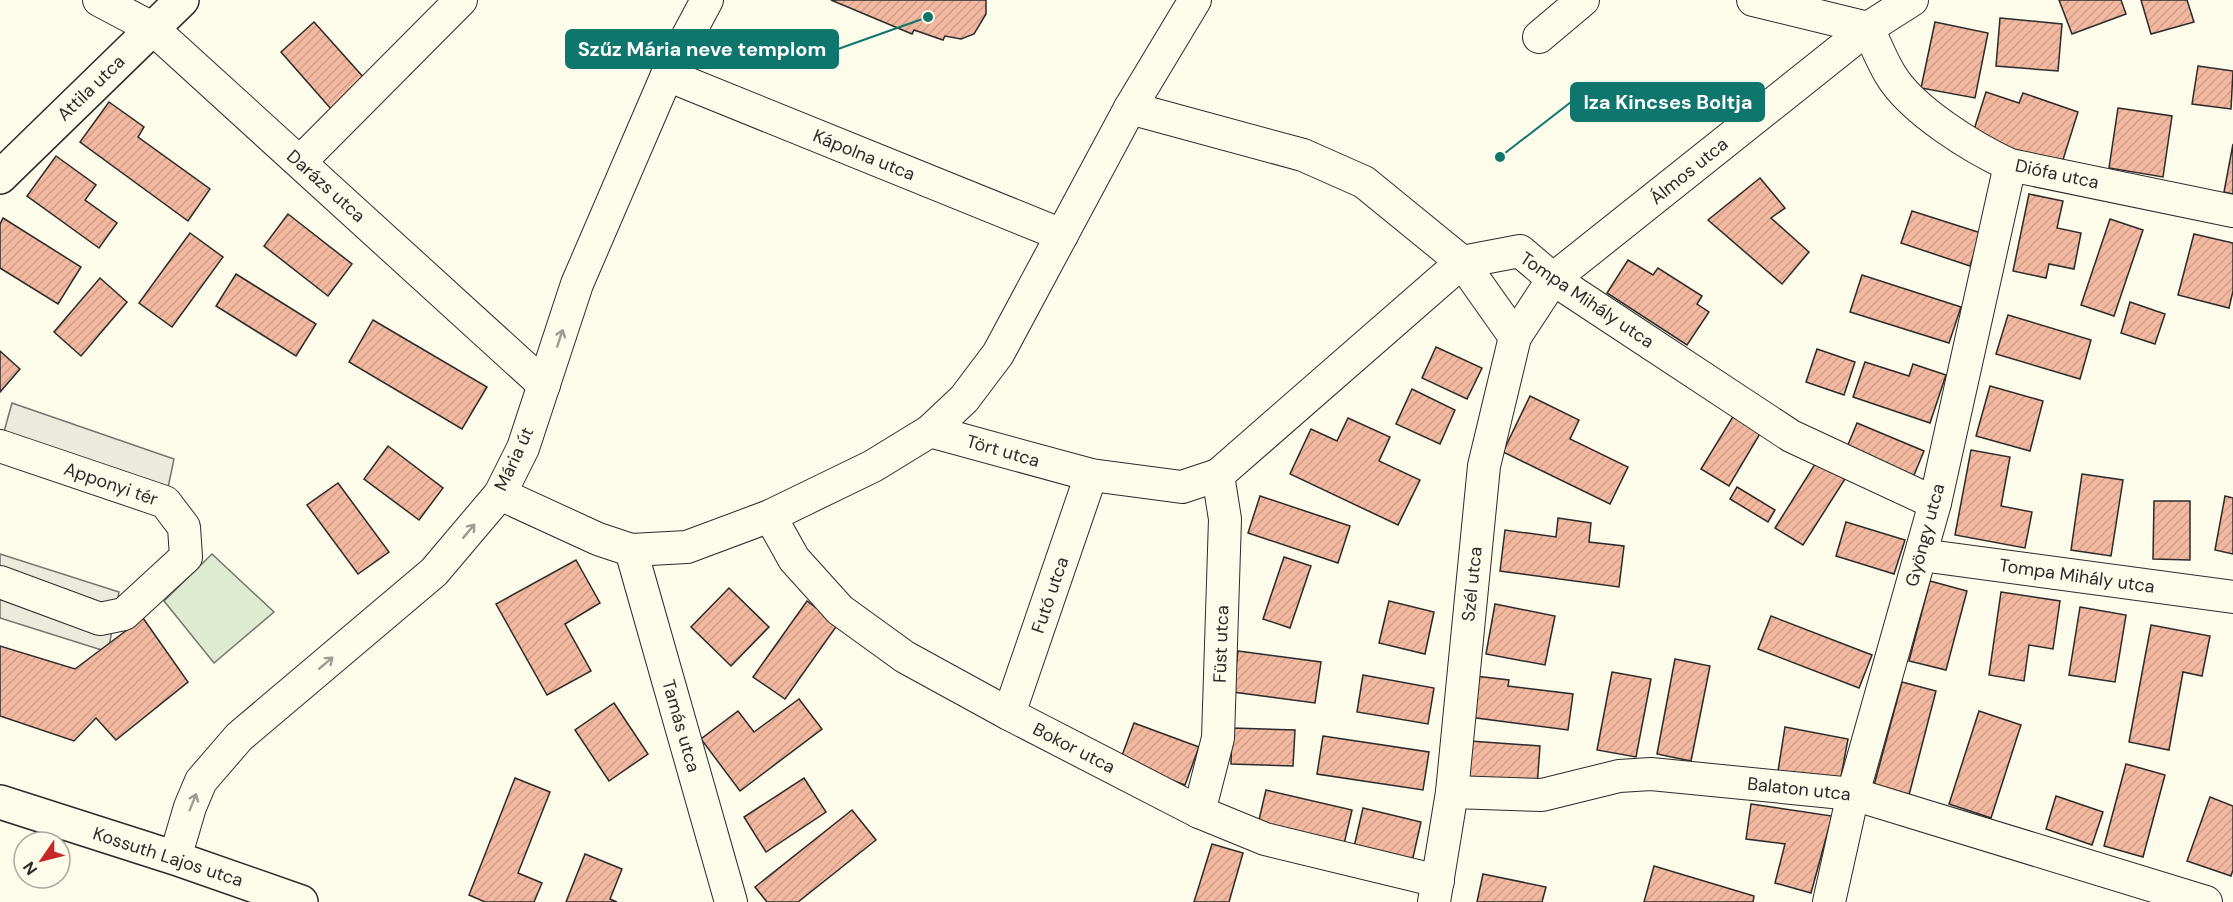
<svg xmlns="http://www.w3.org/2000/svg" width="2233" height="902" font-family="'DM Sans',sans-serif">
<style>
.green{fill:#deebd1;stroke:#74746e;stroke-width:1.5}
.parking{fill:#eceadb;stroke:#74746e;stroke-width:1.5}
.building{fill:url(#building-hatch);stroke:#2b2b2b;stroke-width:1.5}
.lines{fill:none;stroke-linecap:round;stroke-linejoin:round}
.minor-casing{stroke:#2b2b2b;stroke-width:34}
.tertiary-casing{stroke:#2b2b2b;stroke-width:36}
.secondary-casing{stroke:#2b2b2b;stroke-width:36}
.minor{stroke:#fdfbea;stroke-width:32}
.tertiary{stroke:#fdfbea;stroke-width:33}
.secondary{stroke:#fdfbea;stroke-width:33}
.oneway{stroke:#9e9d94}
.labels{text-anchor:middle;stroke-width:4.5;stroke-linejoin:round;paint-order:stroke}
.street-label{font-size:18px;fill:#2b2b2b;stroke:#fdfbea}
.leader{fill:none;stroke:#0f766e;stroke-width:2}
.callout-dot{fill:#0f766e;stroke:#fdfbea;stroke-width:2}
.callout{fill:#0f766e;stroke:#0f766e;stroke-width:2}
.callout-label{font-size:20px;text-anchor:middle;font-weight:bold;fill:#fff}
</style>
<defs>
<pattern id="building-hatch" width="6" height="6" patternUnits="userSpaceOnUse" patternTransform="scale(1.5)"><rect width="6" height="6" fill="#f2b8a0"/><path d="M-1 1l2-2M0 6l6-6M5 7l2-2" fill="none" stroke="#d09e8a"/></pattern>
</defs>
<rect width="100%" height="100%" fill="#fdfbea"/>
<path class="green" d="M212,554L274,612L214,663L164,601Z"/>
<g class="parking">
<path d="M12,403L174,459L165,502L0,446Z"/>
<path d="M0,554L119,592L108,652L0,618Z"/>
</g>
<g class="building">
<path d="M831,0H986V14L974,34L961,39L945,36L943,40L914,30L912,34Z"/>
<path d="M2059,0H2121L2126,14L2072,34Z"/>
<path d="M2141,0H2187L2194,22L2151,34Z"/>
<path d="M2000,18L2062,24L2058,71L1996,66Z"/>
<path d="M314,22L365,79L331,109L281,52Z"/>
<path d="M1935,22L1988,33L1975,98L1921,88Z"/>
<path d="M2198,66L2233,71L2231,109L2192,104Z"/>
<path d="M1986,92L2019,103L2023,93L2078,112L2061,166L1972,136Z"/>
<path d="M109,102L144,127L138,137L210,189L188,221L80,142Z"/>
<path d="M2118,108L2172,116L2163,177L2109,168Z"/>
<path d="M2233,144V194L2224,192Z"/>
<path d="M56,156L96,185L85,200L117,223L99,248L27,196Z"/>
<path d="M1760,178L1785,208L1771,218L1809,252L1782,284L1708,220Z"/>
<path d="M2029,194L2063,201L2057,228L2081,233L2074,269L2049,264L2046,278L2013,271Z"/>
<path d="M1912,211L1981,233L1970,266L1901,243Z"/>
<path d="M288,214L352,264L328,296L264,246Z"/>
<path d="M3,218L81,267L58,304L0,268V224Z"/>
<path d="M2110,219L2143,230L2114,316L2081,305Z"/>
<path d="M190,233L223,257L172,327L139,303Z"/>
<path d="M2194,234L2233,243V291L2229,308L2178,295Z"/>
<path d="M1628,260L1653,275L1658,268L1702,296L1697,304L1709,312L1687,345L1607,293Z"/>
<path d="M236,274L316,324L296,356L216,306Z"/>
<path d="M1862,275L1961,307L1949,343L1850,312Z"/>
<path d="M100,278L127,302L81,356L54,332Z"/>
<path d="M2130,302L2165,314L2155,344L2121,333Z"/>
<path d="M2008,315L2091,340L2080,379L1996,354Z"/>
<path d="M373,320L487,387L462,429L349,362Z"/>
<path d="M1436,347L1482,368L1467,399L1422,378Z"/>
<path d="M1817,349L1855,362L1844,395L1806,382Z"/>
<path d="M0,351L20,369L0,392Z"/>
<path d="M1865,362L1909,376L1913,364L1946,375L1930,423L1853,397Z"/>
<path d="M1990,386L2043,401L2030,451L1976,436Z"/>
<path d="M1412,389L1455,410L1440,444L1396,424Z"/>
<path d="M1530,396L1579,420L1570,439L1628,467L1610,504L1503,452Z"/>
<path d="M1734,415L1761,432L1729,486L1701,469Z"/>
<path d="M1348,418L1390,437L1379,461L1420,480L1398,525L1290,474L1311,429L1337,441Z"/>
<path d="M1857,423L1924,451L1912,480L1845,452Z"/>
<path d="M388,446L443,488L419,520L364,479Z"/>
<path d="M1971,450L2010,457L2001,506L2032,512L2025,548L1955,535Z"/>
<path d="M1817,461L1845,479L1803,545L1775,528Z"/>
<path d="M2082,474L2123,480L2111,556L2071,550Z"/>
<path d="M338,483L389,552L358,574L307,505Z"/>
<path d="M1737,487L1775,510L1768,522L1730,499Z"/>
<path d="M1260,496L1350,526L1338,563L1248,533Z"/>
<path d="M2225,496L2233,498V554L2215,550Z"/>
<path d="M2154,501H2190V560L2153,559Z"/>
<path d="M1558,518L1591,523L1589,542L1624,546L1619,587L1500,571L1505,530L1556,537Z"/>
<path d="M1846,522L1905,540L1894,574L1836,556Z"/>
<path d="M1284,557L1311,566L1290,628L1263,619Z"/>
<path d="M576,560L600,603L565,624L591,671L547,695L496,604Z"/>
<path d="M1930,581L1967,591L1946,670L1909,661Z"/>
<path d="M729,588L769,627L731,666L691,627Z"/>
<path d="M2001,592L2060,601L2053,649L2029,645L2024,681L1989,675Z"/>
<path d="M807,601L838,624L785,699L753,677Z"/>
<path d="M1389,601L1434,612L1425,654L1379,643Z"/>
<path d="M1495,604L1555,616L1545,665L1486,654Z"/>
<path d="M2080,607L2126,615L2115,682L2069,675Z"/>
<path d="M1771,616L1872,655L1859,688L1758,649Z"/>
<path d="M143,618L188,682L116,740L96,718L74,741L0,716V646L75,669Z"/>
<path d="M2151,625L2210,636L2202,676L2183,672L2169,750L2129,742Z"/>
<path d="M1238,651L1321,662L1315,703L1233,692Z"/>
<path d="M1675,659L1710,666L1691,761L1657,754Z"/>
<path d="M1612,672L1651,679L1636,757L1597,750Z"/>
<path d="M1363,675L1434,688L1428,724L1357,712Z"/>
<path d="M1475,676L1509,680L1508,686L1573,694L1568,730L1469,717Z"/>
<path d="M1902,682L1936,691L1908,799L1873,789Z"/>
<path d="M799,699L822,729L740,791L701,739L738,711L754,732Z"/>
<path d="M614,703L648,754L609,781L575,730Z"/>
<path d="M1979,711L2021,725L1991,818L1949,804Z"/>
<path d="M1134,723L1199,747L1185,785L1120,761Z"/>
<path d="M1785,727L1848,739L1840,782L1778,771Z"/>
<path d="M1232,728L1295,730L1293,766L1231,764Z"/>
<path d="M1323,736L1429,752L1423,790L1317,774Z"/>
<path d="M1470,741L1540,746L1537,787L1467,781Z"/>
<path d="M2126,764L2165,775L2143,857L2104,846Z"/>
<path d="M515,778L550,792L518,873L542,883L534,902H485L469,895Z"/>
<path d="M804,778L826,812L766,852L744,817Z"/>
<path d="M1266,790L1352,810L1344,844L1258,824Z"/>
<path d="M2056,796L2103,812L2092,845L2046,829Z"/>
<path d="M2210,797L2233,806V870L2231,876L2187,861Z"/>
<path d="M1751,804L1832,816L1811,893L1775,883L1785,844L1746,839Z"/>
<path d="M1363,808L1421,822L1412,862L1354,847Z"/>
<path d="M852,810L876,840L798,902H767L755,887Z"/>
<path d="M1212,844L1243,853L1229,902H1194Z"/>
<path d="M585,854L622,869L610,899L617,902H566Z"/>
<path d="M1654,866L1754,896L1753,902H1644Z"/>
<path d="M1483,874L1546,887L1542,902H1477Z"/>
</g>
<g class="lines">
<defs>
<g id="minor">
<path d="M99,0L152,28L544,385"/>
<path d="M1753,0L1868,28C1875,43 1881,59 1890,74C1911,110 1973,148 2010,165L2233,211"/>
<path d="M1539,37L1583,0"/>
<path d="M667,75L1062,235"/>
<path d="M1130,108L1303,155L1364,182L1462,262L1520,251L1553,279L1791,436L1935,503"/>
<path d="M300,162L461,0"/>
<path d="M930,431L964,399L998,354L1130,108L1195,0"/>
<path d="M0,446L165,502L184,527L186,557L124,614L100,619L0,582"/>
<path d="M500,494L598,539L631,550L687,547L770,516L873,466L930,431L1091,475L1182,487L1218,475L1462,262L1515,337"/>
<path d="M770,516L794,559L840,610L905,657L1009,714L1199,812L1265,839L1438,881"/>
<path d="M631,550L731,902"/>
<path d="M1921,555L2233,597"/>
<path d="M1009,714L1091,475"/>
<path d="M1452,792L1542,795L1619,776L1651,774L1853,794L2206,902"/>
<path d="M1199,812L1218,738L1225,519L1218,475"/>
<path d="M175,858L190,807L201,781L239,737L434,572L500,494L523,448L577,284L667,75L707,0"/>
<path d="M1434,902L1452,792L1484,466L1515,337L1553,279L1868,28L1912,0"/>
<path d="M1829,902L1853,794L1935,503L2010,165"/>
</g>
<path id="tertiary" d="M0,802L175,858L301,902"/>
<path id="secondary" d="M0,177L182,0"/>
</defs>
<use href="#minor" class="minor-casing"/>
<use href="#tertiary" class="tertiary-casing"/>
<use href="#secondary" class="secondary-casing"/>
<use href="#minor" class="minor"/>
<use href="#tertiary" class="tertiary"/>
<use href="#secondary" class="secondary"/>
</g>
<defs><path id="oneway-shaft" d="M-6 0H5M1.5-3L5.5 0L1.5 3" fill="none" stroke-width="1.6" stroke-linecap="round" stroke-linejoin="round" transform="scale(1.5)"/></defs>
<g class="oneway">
<use href="#oneway-shaft" transform="translate(560 338) rotate(-72)"/>
<use href="#oneway-shaft" transform="translate(469 531) rotate(-50)"/>
<use href="#oneway-shaft" transform="translate(326 663) rotate(-40)"/>
<use href="#oneway-shaft" transform="translate(193 802) rotate(-68)"/>
</g>
<g class="labels">
<g class="street-label">
<text transform="translate(91 88) rotate(-44)" y="6">Attila utca</text>
<text transform="translate(864 155) rotate(22)" y="6">Kápolna utca</text>
<text transform="translate(1689 171) rotate(-39)" y="6">Álmos utca</text>
<text transform="translate(2057 174) rotate(12)" y="6">Diófa utca</text>
<text transform="translate(326 186) rotate(42)" y="6">Darázs utca</text>
<text transform="translate(1587 300) rotate(34)" y="6">Tompa Mihály utca</text>
<text transform="translate(1003 451) rotate(16)" y="6">Tört utca</text>
<text transform="translate(514 459) rotate(-65)" y="6">Mária út</text>
<text transform="translate(111 484) rotate(19)" y="6">Apponyi tér</text>
<text transform="translate(1925 535) rotate(-75)" y="6">Gyöngy utca</text>
<text transform="translate(2077 576) rotate(8)" y="6">Tompa Mihály utca</text>
<text transform="translate(1472 584) rotate(-84)" y="6">Szél utca</text>
<text transform="translate(1050 595) rotate(-71)" y="6">Futó utca</text>
<text transform="translate(1221 644) rotate(-88)" y="6">Füst utca</text>
<text transform="translate(681 726) rotate(74)" y="6">Tamás utca</text>
<text transform="translate(1074 748) rotate(27)" y="6">Bokor utca</text>
<text transform="translate(1799 789) rotate(6)" y="6">Balaton utca</text>
<text transform="translate(168 857) rotate(18)" y="6">Kossuth Lajos utca</text>
</g>
</g>
<path class="leader" d="M928 17L838 49M1500 157L1571 102"/>
<g class="callout-dot">
<circle cx="928" cy="17" r="6"/>
<circle cx="1500" cy="157" r="6"/>
</g>
<g class="callout">
<rect x="566" y="30" width="272" height="38" rx="6"/>
<rect x="1571" y="83" width="193" height="38" rx="6"/>
</g>
<g class="callout-label">
<text x="702" y="56">Szűz Mária neve templom</text>
<text x="1668" y="109">Iza Kincses Boltja</text>
</g>
<g transform="translate(42 860) rotate(235)"><circle r="28" fill="#fdfbea" stroke="#a9a89e" stroke-width="1.5"/>
<path d="M0-4.5L10 22L0 15L-10 22Z" fill="#c62828"/>
<text y="-9" font-size="16" font-weight="bold" text-anchor="middle" fill="#2b2b2b">N</text>
</g>
</svg>
